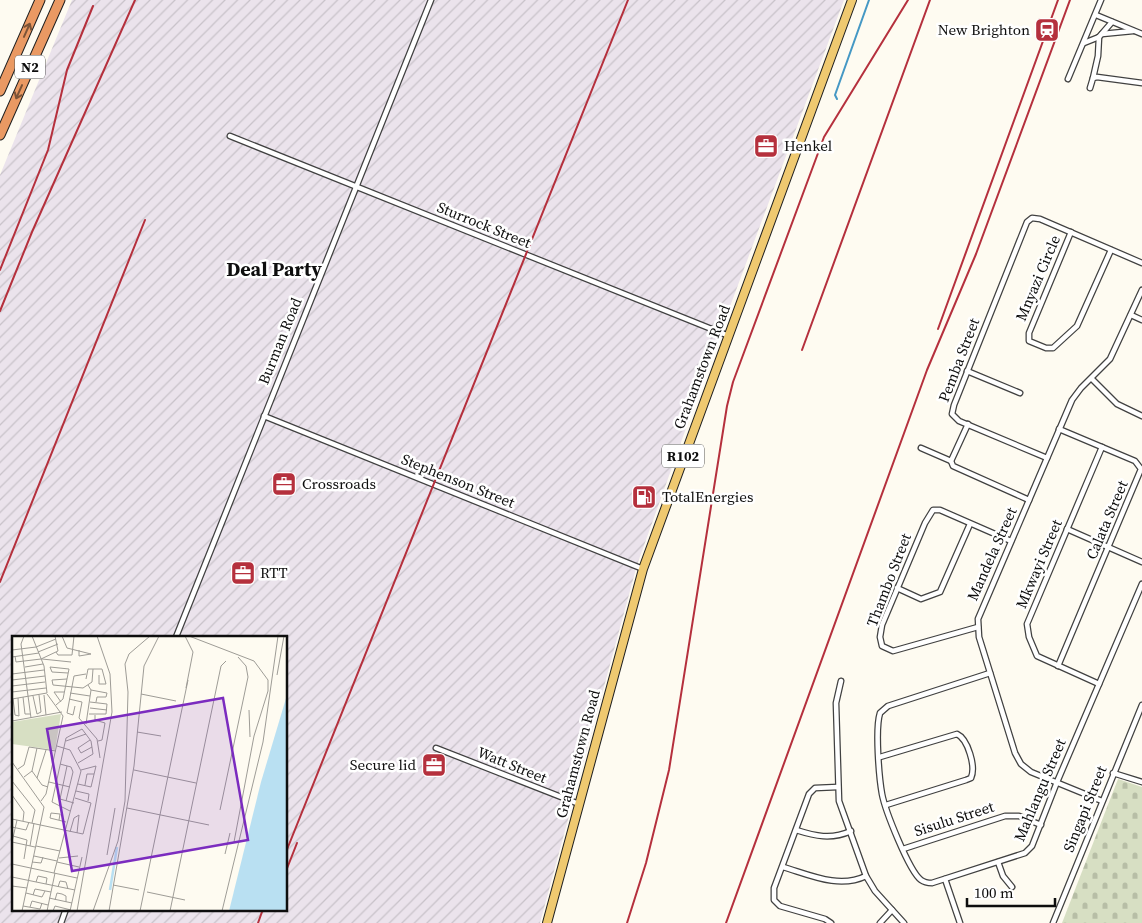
<svg xmlns="http://www.w3.org/2000/svg" width="1142" height="923" font-family="'Source Serif 4',serif">
<style>
.industrial{fill:url(#industrial-furrows);fill-rule:evenodd}
.cemetery{fill:url(#cemetery-stones)}
.lines{fill:none;stroke-linecap:round;stroke-linejoin:round}
.stream{stroke:#4598c4;stroke-width:2}
.street-casing{stroke:#414141;stroke-width:7}
.primary-casing{stroke:#1f1f1f;stroke-width:10}
.highway-casing{stroke:#1f1f1f;stroke-width:11}
.street{stroke:#fff;stroke-width:4.5}
.primary{stroke:#efc970;stroke-width:8}
.highway{stroke:#ea9963;stroke-width:9}
.rail{stroke:#b5303d;stroke-width:2}
.oneway{stroke:#7c5438}
.labels{text-anchor:middle;stroke-width:5;stroke-linejoin:round;paint-order:stroke}
.shield{fill:#fff;stroke:#565656;stroke-width:1}
.shield-label{font-size:14px;font-weight:bold;fill:#0e0e0e}
.poi-label{font-size:15px;fill:#0e0e0e;stroke:#fff;text-anchor:start}
.street-label{font-size:15px;fill:#0e0e0e;stroke:#fff}
.district-label{font-size:20px;font-weight:bold;fill:#0e0e0e;stroke:#fff}
.inset-river{fill:none;stroke:#b9e0f2;stroke-width:2.5}
.inset-road{fill:none;stroke:#9e9c96;stroke-width:1}
.view{fill:#7b2cbf;fill-opacity:0.15;stroke:#7b2cbf;stroke-width:2.5}
.inset-edge{fill:none;stroke:#0e0e0e;stroke-width:2.5}
</style>
<defs>
<pattern id="industrial-furrows" width="10" height="10" patternUnits="userSpaceOnUse" patternTransform="scale(1.25)"><rect width="10" height="10" fill="#ebe3ec"/><path d="M-1 1l2-2M0 10L10 0M9 11l2-2" fill="none" stroke="#c8c2c9"/></pattern>
<pattern id="cemetery-stones" width="16" height="16" patternUnits="userSpaceOnUse" patternTransform="scale(1.25)"><rect width="16" height="16" fill="#d7dfc3"/><path d="M2 7V4a2 2 0 0 1 4 0v3zM10 15v-3a2 2 0 0 1 4 0v3z" fill="#b7bea6"/></pattern>
</defs>
<rect width="100%" height="100%" fill="#fefbf1"/>
<path class="industrial" d="M72,0H844L722,328L637,565L540,923H0V175ZM14,637H286V909H14Z"/>
<path class="cemetery" d="M1118,779L1142,787V923H1062Z"/>
<g class="lines">
<path class="stream" d="M837,99L835,95L869,0"/>
<defs>
<g id="street">
<path d="M1096,15L1142,34"/>
<path d="M1102,34L1133,31"/>
<path d="M1084,43L1099,37L1112,22"/>
<path d="M1093,78L1098,56L1099,37"/>
<path d="M1068,79L1101,0"/>
<path d="M1090,88L1093,78L1097,77L1142,83"/>
<path d="M230,136L729,336"/>
<path d="M1071,232L1029,333V341L1046,348H1053L1077,326L1111,250"/>
<path d="M1131,315L1142,320"/>
<path d="M967,371L1020,393"/>
<path d="M1092,379L1117,404L1142,416"/>
<path d="M264,416L643,569"/>
<path d="M968,424L951,461L953,466L1029,500"/>
<path d="M921,448L951,461"/>
<path d="M1047,458L959,421L952,414L954,405L1027,222L1032,218L1040,219L1142,263"/>
<path d="M1067,529L1142,562"/>
<path d="M897,588L921,599L940,592L970,524"/>
<path d="M978,627L893,651L882,646L880,637L882,625L925,523L933,510H940L1011,541"/>
<path d="M176,637L431,0"/>
<path d="M1058,666L1141,469L1135,461L1059,429"/>
<path d="M990,673L888,706L880,713C875,729 879,777 882,794C885,810 909,871 921,880C925,883 928,883 932,883L1025,853L1032,846L1057,782L1142,584"/>
<path d="M841,681L836,703L839,801L866,876L875,891L904,923"/>
<path d="M1099,684L1037,656L1029,637L1027,624L1102,447"/>
<path d="M436,748L579,804"/>
<path d="M880,757L957,734C968,739 976,767 971,778L966,780L886,805"/>
<path d="M1113,773L1142,782"/>
<path d="M1102,801L1031,772L1021,764L1015,753L979,637L978,619L1072,400L1081,388L1110,359L1142,290"/>
<path d="M796,830C815,836 831,840 851,831"/>
<path d="M903,849L1005,816H1019L1041,825"/>
<path d="M998,862L1003,876L1012,887"/>
<path d="M783,867C810,875 839,889 866,876"/>
<path d="M945,879L960,923"/>
<path d="M61,923L66,909"/>
<path d="M831,923L825,919L780,906L774,900V888L809,794L815,788L838,787"/>
<path d="M880,923L892,910"/>
<path d="M1053,923L1142,705"/>
</g>
<path id="primary" d="M547,923L643,569L852,0"/>
<g id="highway">
<path d="M0,91L40,0"/>
<path d="M0,135L60,0"/>
</g>
</defs>
<use href="#street" class="street-casing"/>
<use href="#primary" class="primary-casing"/>
<use href="#highway" class="highway-casing"/>
<use href="#street" class="street"/>
<use href="#primary" class="primary"/>
<use href="#highway" class="highway"/>
<g class="rail">
<path d="M0,270L48,150L67,70L93,6"/>
<path d="M0,311L32,232L135,0"/>
<path d="M938,329L1058,0"/>
<path d="M802,350L930,0"/>
<path d="M0,582L145,220"/>
<path d="M286,852L628,0"/>
<path d="M286,871L297,843"/>
<path d="M258,923L263,909"/>
<path d="M627,923L646,863L669,770L727,406L733,382L824,137L908,0"/>
<path d="M726,923L927,370L976,254L1070,0"/>
</g>
</g>
<defs><path id="oneway-shaft" d="M-6 0H5M1.5-3L5.5 0L1.5 3" fill="none" stroke-width="1.6" stroke-linecap="round" stroke-linejoin="round" transform="scale(1.25)"/></defs>
<g class="oneway">
<use href="#oneway-shaft" transform="translate(27 30) rotate(-66)"/>
<use href="#oneway-shaft" transform="translate(19 92) rotate(114)"/>
</g>
<defs>
<symbol id="station-square" viewBox="-11 -11 22 22"><rect x="-9" y="-9" width="18" height="18" rx="4" fill="#b5303d" stroke="#fff"/><path d="M-3-6H3Q5-6 5-4V2Q5 4 3 4L4.5 6H3L1.5 4h-3L-3 6H-4.5L-3 4Q-5 4-5 2V-4Q-5-6-3-6ZM-3.5-4v3h7v-3ZM-3.5 1v1.5H-2V1ZM2 1v1.5H3.5V1Z" fill="#fff"/></symbol>
<symbol id="office-square" viewBox="-11 -11 22 22"><rect x="-9" y="-9" width="18" height="18" rx="4" fill="#b5303d" stroke="#fff"/><path d="M-6-3h4V-5.5h4V-3h4V5H-6ZM-1-4.5V-3h2v-1.5ZM-6 0V1H6V0Z" fill="#fff"/></symbol>
<symbol id="fuel-square" viewBox="-11 -11 22 22"><rect x="-9" y="-9" width="18" height="18" rx="4" fill="#b5303d" stroke="#fff"/><path d="M-5.5-6h7V0h2V4h1.3V-2.5L3-4.5l.8-.8L6-3V5H2.5V1h-1V6h-7ZM-4.2-4.7v3.2H.2V-4.7Z" fill="#fff"/></symbol>
</defs>
<g fill-rule="evenodd">
<use href="#station-square" x="1033" y="16" width="28" height="28"/>
<use href="#office-square" x="752" y="132" width="28" height="28"/>
<use href="#office-square" x="270" y="470" width="28" height="28"/>
<use href="#fuel-square" x="630" y="483" width="28" height="28"/>
<use href="#office-square" x="229" y="559" width="28" height="28"/>
<use href="#office-square" x="420" y="751" width="28" height="28"/>
</g>
<g class="labels">
<g class="shield">
<rect x="15" y="55.5" width="30" height="23" rx="4"/>
<rect x="662" y="444.5" width="42" height="23" rx="4"/>
</g>
<g class="shield-label">
<text x="30" y="72">N2</text>
<text x="683" y="461">R102</text>
</g>
<g class="poi-label">
<text x="1030" y="35" text-anchor="end">New Brighton</text>
<text x="784" y="151">Henkel</text>
<text x="302" y="489">Crossroads</text>
<text x="662" y="502">TotalEnergies</text>
<text x="260" y="578">RTT</text>
<text x="416" y="770" text-anchor="end">Secure lid</text>
</g>
<g class="street-label">
<text transform="translate(484 225) rotate(22)" y="5">Sturrock Street</text>
<text transform="translate(1038 278) rotate(-67)" y="5">Mnyazi Circle</text>
<text transform="translate(280 341) rotate(-68)" y="5">Burman Road</text>
<text transform="translate(959 360) rotate(-69)" y="5">Pemba Street</text>
<text transform="translate(702 367) rotate(-69)" y="5">Grahamstown Road</text>
<text transform="translate(458 481) rotate(22)" y="5">Stephenson Street</text>
<text transform="translate(1107 520) rotate(-67)" y="5">Calata Street</text>
<text transform="translate(992 554) rotate(-66)" y="5">Mandela Street</text>
<text transform="translate(1039 564) rotate(-67)" y="5">Mkwayi Street</text>
<text transform="translate(889 580) rotate(-69)" y="5">Thambo Street</text>
<text transform="translate(578 754) rotate(-75)" y="5">Grahamstown Road</text>
<text transform="translate(512 765) rotate(22)" y="5">Watt Street</text>
<text transform="translate(1040 790) rotate(-67)" y="5">Mahlangu Street</text>
<text transform="translate(1085 809) rotate(-68)" y="5">Singapi Street</text>
<text transform="translate(954 819) rotate(-18)" y="5">Sisulu Street</text>
</g>
<g class="district-label">
<text x="274" y="276">Deal Party</text>
</g>
</g>
<g transform="translate(12 636)">
<rect width="275" height="275" fill="#fefbf1"/>
<path d="M49,78L43,114L0,108V86Z" fill="#d7dfc3"/>
<path d="M275,59V275H217L249,146Z" fill="#b9e0f2"/>
<path class="inset-river" d="M98,254L105,211"/>
<path class="inset-road" d="M12,0L9,8L19,82M50,0L55,12L79,18M173,0L181,16L174,52M177,0L242,25L256,44V55L242,100L222,206M0,14L24,11L44,3M67,14V20L79,18M26,16L46,8M44,16L46,19H60L62,0M3,20L4,26L29,23L46,15L43,0M0,21L27,17M30,23L59,26M13,31L31,28M0,38L32,34M265,39L272,0M55,43L40,44L41,49L71,52L80,46L81,33M74,43L76,33H90L94,48H87V39M0,44L33,40M0,50L33,46M79,54L95,57L94,61H85L84,66M0,56L34,52M58,57L78,60M129,58L164,65M32,59L34,79M21,60L25,78L29,76L27,59M11,61L13,78H18M0,63L35,57L32,30L20,0M1,63L3,79L7,80L6,62M57,63L70,66L67,82L85,103L88,122M49,66L42,56H52M44,69L51,63L57,33L38,31L40,36L56,37M63,70L61,79L55,77L62,40L74,38M78,72L95,74M237,74L238,101M77,78H94L95,68L78,66M83,79V84L93,87L90,104L86,105M0,85L50,76M74,88L79,54L76,49M125,96L149,100M78,104L66,112L69,117L80,111M54,105L74,98M0,126L32,171L10,275M48,128L59,131L61,136L54,165M55,130L48,163L62,167M6,133L12,129L17,111L44,115M122,134L184,147M20,135L30,149L36,151M12,141L20,135L25,112M25,142L34,114M0,145L23,174L20,187M37,146L58,151M66,148L79,151L84,130L69,134M73,149L75,138H82M64,155L77,158L76,165M0,159L12,176L11,185M29,165L34,158L51,80L35,58M115,172L197,189M208,174L236,41L234,30L226,21M58,175L40,166L54,102L70,93L79,105L81,118L66,127M0,183L71,198L79,167L63,162M47,184L48,178L39,177L38,182L54,186M0,191L14,194L17,186M58,196L62,182L67,179L65,197M1,200L15,204L12,223M0,206L23,211M0,206L5,184M18,210L22,187M24,210L48,215M213,218L218,197M95,219L103,172M22,220L45,225M47,222L66,220M20,226L29,227L31,221M45,226L67,231M0,228L65,242M42,237L69,135L58,114L45,110M0,241L63,254M24,246L26,240L35,242L34,248M101,249L127,254M0,250L15,252M46,251L48,245L54,246L56,253M135,256L173,264M14,257L30,261L33,255M21,259L23,253L39,256M37,262L60,267M43,264L45,257L50,258L54,260V266M11,270L28,273L30,267M18,271L20,265L36,269M35,275L43,237M41,275L43,270L59,274M58,275L70,221M65,275L100,76L98,38L85,0M81,275L106,205L113,165L116,56L113,28L117,18L138,0M97,275L122,130L132,30L147,0M128,275L176,44M158,275L209,30L214,25M210,275L251,106L266,0"/>
<path class="view" d="M211,62L236,204L60,235L35,93Z"/>
<rect width="275" height="275" class="inset-edge"/>
</g>
<path d="M967 898v8h88v-8" fill="none" stroke="#0e0e0e" stroke-width="2.5"/>
<text x="974" y="898" font-size="15" fill="#0e0e0e" stroke="#ffffff" stroke-width="4" paint-order="stroke">100 m</text>
</svg>
